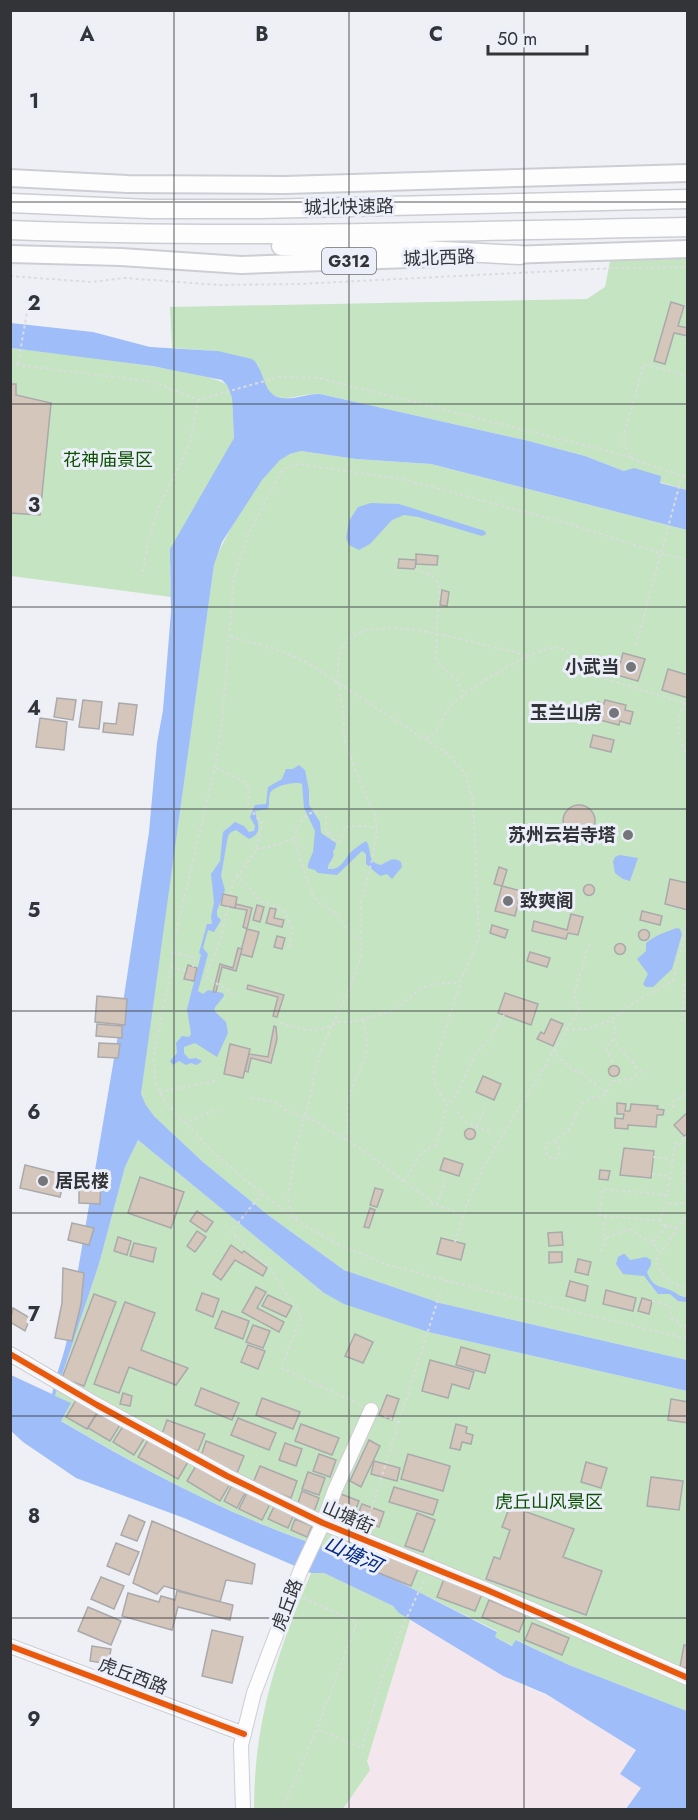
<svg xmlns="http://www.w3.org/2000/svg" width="698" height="1820" font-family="Jost,'Noto Sans SC',sans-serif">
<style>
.commercial{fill:#f3e6ed}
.green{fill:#c4e4c2}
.water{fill:#9fbef9}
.building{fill:#d5c6bc;stroke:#aaa9ab;stroke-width:1.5}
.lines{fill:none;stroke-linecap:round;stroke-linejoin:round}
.tertiary-casing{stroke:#cdced3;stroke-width:16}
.primary-casing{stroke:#cdced3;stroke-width:20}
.trunk-casing{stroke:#cdced3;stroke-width:21}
.path{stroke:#dbdcde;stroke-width:2;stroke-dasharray:3 3;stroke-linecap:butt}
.tertiary{stroke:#fdfdfe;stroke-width:14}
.primary{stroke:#fdfdfe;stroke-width:16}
.trunk{stroke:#fdfdfe;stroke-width:18}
.cycleway-casing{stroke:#eceff9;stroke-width:10}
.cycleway{stroke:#e8590c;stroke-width:6}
.grid{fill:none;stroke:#333438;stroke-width:1.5;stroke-opacity:0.55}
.poi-dot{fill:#75767a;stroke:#eceff9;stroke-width:2}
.labels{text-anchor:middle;stroke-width:6;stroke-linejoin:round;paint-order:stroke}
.shield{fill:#eceff9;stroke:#6a6c72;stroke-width:1.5}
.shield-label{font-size:16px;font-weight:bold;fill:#333438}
.street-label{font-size:18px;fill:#333438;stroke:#eceff9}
.park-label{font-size:18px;fill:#0a5200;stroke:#eceff9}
.poi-label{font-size:18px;font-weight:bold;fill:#333438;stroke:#eceff9;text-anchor:end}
.water-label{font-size:20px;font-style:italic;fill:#012884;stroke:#eceff9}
.grid-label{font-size:20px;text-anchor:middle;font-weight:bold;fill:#333438;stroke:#eceff9;stroke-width:6;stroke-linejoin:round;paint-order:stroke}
</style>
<rect width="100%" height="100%" fill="#eff0f6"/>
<path class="commercial" d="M410,1620L503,1676L558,1701L687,1783V1809L343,1810L370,1770L366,1761Z"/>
<g class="green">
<path d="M687,255V490L659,482L661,476L624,471L585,456L525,440L320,394C301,392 275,410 264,383C262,377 261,371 258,365L218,351L172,348L170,307L587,299L605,287L611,256Z"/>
<path d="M11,348C43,352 212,370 227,385L232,398L234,438L170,567L171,597L11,576Z"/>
<path d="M301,451L356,459L431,464L687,530V1360L440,1303L344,1270L268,1215L203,1162L154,1116L146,1105L141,1094L146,1054L214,565C220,542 261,475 279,460C286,455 293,453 301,451Z"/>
<path d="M138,1140L324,1293L344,1303L428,1332L687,1391V1711L569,1665L517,1640L513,1646L495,1637L497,1631L365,1565L347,1550L346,1554C245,1524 151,1474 60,1420L55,1396L99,1264L125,1167Z"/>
<path d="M311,1573H324L393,1606L410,1620L367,1761L370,1770L343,1809L254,1810C254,1721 277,1653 311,1573Z"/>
</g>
<g class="water">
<path d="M11,323L93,332L150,347L218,351L252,359C266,369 261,395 282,398C296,400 307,393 320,394L525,440L585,456L624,471L634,468L661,476L660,483L687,490V530L431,464L356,459L301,451L290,454L280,460L262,480L222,542L214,565L141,1094L146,1105L154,1116L203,1162L268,1215L344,1270L440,1303L687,1360V1391L428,1332L344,1304L324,1293L138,1140L125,1167L99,1264L55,1396L71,1403L61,1421C151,1474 245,1524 345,1554L348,1549L368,1558L366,1565L497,1632L495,1637L512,1646L516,1640L569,1665L687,1711V1809H626L641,1788L620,1774L636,1750L546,1694L503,1676L399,1613L393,1606L324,1573H311L184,1518L76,1478L23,1442L11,1431V1375L52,1394C55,1378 61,1363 65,1348C71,1326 74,1304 76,1282L119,1029L149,832L157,743L163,710L171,612L170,549L234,438L232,398L227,385L222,380L152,366L11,348Z"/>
<path d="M371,503L399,504L485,531L486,534L482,536L418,517L404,515L392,520L370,544L359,550L349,545L346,538L349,521L358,507Z"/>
<path d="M299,765L305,770L309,790V805L320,822L321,833L336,843L335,849L333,851C336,859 327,862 328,869C341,870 343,861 350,853C354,849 361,844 366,841C373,850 366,862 381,865C389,861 393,856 401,862L402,867L392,879L387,874L380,876L366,864V854L362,851L337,875L318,873L315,870L308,868V864L313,852L315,831L304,808L302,784C296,781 272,786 270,794C268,799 270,804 268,809L255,811C257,822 264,833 249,839L236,830L231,832L228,836L221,876L225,890L217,911V916L221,920L214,932L208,930L203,948L208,954L198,991L203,994L208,990L223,993L224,996C211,1013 211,1007 226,1022L228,1033L217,1057L195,1043L184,1047V1053L189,1059L196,1058L202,1061L200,1063L196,1065L191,1063L186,1065L179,1061L173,1065L170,1061L177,1053L176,1043L182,1036L189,1037L191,1034L187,1009L201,955L199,953L207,924H212L211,917L214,902L211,874L220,861L223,832L235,822L244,826L249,832L254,831L255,826L250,817L255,805L266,804L268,787L282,779L286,769H293Z"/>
<path d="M620,855L638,858L630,881L623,879L615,873L613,862L615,857Z"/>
<path d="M677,928L680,929L682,934L672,969L653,987H646L643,984L648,974L637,959L646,951V943C656,935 665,932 677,928Z"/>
<path d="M623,1254H625L630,1260L646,1257L651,1260V1265L647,1272C653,1289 661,1285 674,1292C679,1295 681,1297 687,1297V1302L678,1301L670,1294H658L644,1276L623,1274L616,1264L618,1257Z"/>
</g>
<g class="building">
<path d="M671,302L684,306L678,326L688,328V336L674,333L665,364L654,361Z"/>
<path d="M10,384H16V395L51,403L40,515L10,513Z"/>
<path d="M416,554L438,556L437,565L416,564Z"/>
<path d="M399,559L416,560L415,569L398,568Z"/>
<path d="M442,590L449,592L447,606L440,605Z"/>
<path d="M623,653L645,659L638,681L617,675Z"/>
<path d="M668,669L688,675V698L662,690Z"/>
<path d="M57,698L76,700L73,720L54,717Z"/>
<path d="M83,700L102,702L99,729L79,727Z"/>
<path d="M605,700L626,705L625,710L633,712L630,724L620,721L619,725L600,720L602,716L595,714L598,702L604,704Z"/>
<path d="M119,703L137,705L133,735L103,732L104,723L116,724Z"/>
<path d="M40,718L67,722L64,750L36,747Z"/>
<path d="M593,735L614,740L611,752L590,747Z"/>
<circle cx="579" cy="821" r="16"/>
<path d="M499,867L507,870L502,886L494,884Z"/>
<path d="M670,879L688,883V910L665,904Z"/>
<circle cx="589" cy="890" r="5.5"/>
<path d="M502,886L521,891L515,916L495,911Z"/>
<path d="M223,894L237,897L235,908L221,905Z"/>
<path d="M236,904L252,908L247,929L243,927L247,910L235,908Z"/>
<path d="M257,905L264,907L260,922L253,920Z"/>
<path d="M270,908L276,909L274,918L284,920L282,927L266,923Z"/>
<path d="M642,911L662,916L660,925L640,920Z"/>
<path d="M571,914L583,917L578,935L568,933L566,939L532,931L534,921L567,930Z"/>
<path d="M492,925L508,930L505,938L490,933Z"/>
<path d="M247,929L259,932L252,957L240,954Z"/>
<circle cx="644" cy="935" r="5.5"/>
<path d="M277,936L285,938L282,949L274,947Z"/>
<circle cx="620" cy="949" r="5.5"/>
<path d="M238,948L242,949L236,971L222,967L216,992H213L220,964L233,968Z"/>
<path d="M530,952L550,958L547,967L527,961Z"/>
<path d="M188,965L197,968L194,981L184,979Z"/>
<path d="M248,985L284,995L277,1017L273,1016L278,997L247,989Z"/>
<path d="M505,993L538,1004L531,1025L498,1013Z"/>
<path d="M97,996L127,999L125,1025L95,1022Z"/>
<path d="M551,1019L563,1024L553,1046L537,1039L541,1032L544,1034Z"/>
<path d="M97,1024L122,1026V1038L96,1036Z"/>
<path d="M274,1026L276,1027L277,1039L271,1063L251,1058L248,1072L245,1071L249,1054L268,1057Z"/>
<path d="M99,1043L120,1044L118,1058L98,1057Z"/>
<path d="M230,1044L250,1049L243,1078L224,1074Z"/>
<circle cx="614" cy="1071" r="5.5"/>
<path d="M483,1076L501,1084L494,1100L476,1092Z"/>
<path d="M617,1103L626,1104L625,1111H630L631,1104L658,1106L657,1109L664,1110L663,1115H657L656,1127L628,1125V1129L615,1128V1118L623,1119L624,1114H617Z"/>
<path d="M688,1112V1133L684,1136L674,1125Z"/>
<circle cx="470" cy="1134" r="5.5"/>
<path d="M624,1148L654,1151L651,1178L620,1175Z"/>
<path d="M444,1158L463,1164L459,1176L440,1170Z"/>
<path d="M25,1165L65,1175L60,1197L20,1188Z"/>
<path d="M600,1170L610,1171L608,1180L599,1179Z"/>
<path d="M140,1177L184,1192L171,1228L128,1213Z"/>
<path d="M79,1178H101L100,1204L79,1203Z"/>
<path d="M375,1188L383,1190L377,1207L370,1205Z"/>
<path d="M370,1208L375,1210L369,1228L364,1227Z"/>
<path d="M197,1211L213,1222L206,1232L190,1221Z"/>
<path d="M72,1223L94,1228L89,1245L68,1240Z"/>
<path d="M197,1231L206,1237L195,1252L187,1246Z"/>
<path d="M562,1232L563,1245L549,1246L548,1233Z"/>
<path d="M118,1237L131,1241L127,1255L114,1251Z"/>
<path d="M441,1238L465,1244L461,1260L437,1254Z"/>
<path d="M134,1243L156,1248L153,1262L130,1256Z"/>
<path d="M231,1245L242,1253L244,1251L267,1268L263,1276L235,1260L221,1280L213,1274Z"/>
<path d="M549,1252H562V1262L549,1263Z"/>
<path d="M578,1259L591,1262L588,1275L575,1272Z"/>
<path d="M63,1268L84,1273L81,1304L72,1341L55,1338L62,1303Z"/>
<path d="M570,1281L588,1286L585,1301L566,1296Z"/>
<path d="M256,1287L266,1292L257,1308L284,1322L279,1332L242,1312Z"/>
<path d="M606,1290L636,1298L633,1311L603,1304Z"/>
<path d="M202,1293L219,1299L213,1317L196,1310Z"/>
<path d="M94,1294L116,1302L84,1386L62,1378Z"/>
<path d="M268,1295L292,1306L286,1317L262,1306Z"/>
<path d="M642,1298L652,1301L649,1314L638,1311Z"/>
<path d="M125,1302L155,1313L141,1350L188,1368L176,1385L129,1367L119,1393L94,1384Z"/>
<path d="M13,1308L30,1318L25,1331L10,1322Z"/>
<path d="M222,1311L249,1321L243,1339L215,1328Z"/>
<path d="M253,1325L270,1331L263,1348L246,1342Z"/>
<path d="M355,1334L373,1342L363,1363L345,1356Z"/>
<path d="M248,1345L265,1351L258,1369L241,1362Z"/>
<path d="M461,1347L490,1355L485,1373L456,1365Z"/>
<path d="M430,1360L474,1372L469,1389L452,1384L448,1398L422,1391Z"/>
<path d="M201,1388L239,1403L232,1420L195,1405Z"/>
<path d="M123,1393L132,1396L130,1406L120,1404Z"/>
<path d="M387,1395L399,1399L392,1420L379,1415Z"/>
<path d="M262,1398L300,1412L293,1429L256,1415Z"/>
<path d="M671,1399L688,1402V1423L668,1420Z"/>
<path d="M76,1400L97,1413L87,1429L66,1417Z"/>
<path d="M98,1412L120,1425L110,1441L88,1428Z"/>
<path d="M238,1418L276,1433L269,1450L231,1435Z"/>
<path d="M167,1420L205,1434L198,1451L161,1437Z"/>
<path d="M301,1424L339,1438L332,1455L295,1441Z"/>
<path d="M456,1424L467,1427L466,1433L473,1435L471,1444L462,1442L460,1450L450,1448Z"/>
<path d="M123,1426L144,1439L134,1455L113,1442Z"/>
<path d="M148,1440L188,1462L178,1479L138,1457Z"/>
<path d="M369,1440L380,1446L361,1487L350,1481Z"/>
<path d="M206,1441L244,1456L237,1473L200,1459Z"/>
<path d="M285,1443L302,1449L296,1466L279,1460Z"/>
<path d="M319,1454L336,1460L330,1477L313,1471Z"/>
<path d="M408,1454L450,1466L443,1491L401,1479Z"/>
<path d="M374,1461L400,1468L397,1481L371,1474Z"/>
<path d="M586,1462L607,1468L601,1488L581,1482Z"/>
<path d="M197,1464L230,1484L220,1501L187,1481Z"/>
<path d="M260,1466L297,1481L291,1498L253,1483Z"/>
<path d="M308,1472L325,1478L319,1495L302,1489Z"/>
<path d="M651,1477L683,1481L679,1510L647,1506Z"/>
<path d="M232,1485L246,1491L237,1508L224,1501Z"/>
<path d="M394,1487L438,1500L433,1515L389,1502Z"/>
<path d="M248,1491L271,1502L262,1520L239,1509Z"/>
<path d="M302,1491L319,1498L313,1515L296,1509Z"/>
<path d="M341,1494L359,1501L352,1519L334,1512Z"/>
<path d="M276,1503L295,1512L288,1528L268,1519Z"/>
<path d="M362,1504L384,1512L379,1527L356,1519Z"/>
<path d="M510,1506L574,1529L563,1557L602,1571L586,1615L486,1579L494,1557L500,1559L510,1530L502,1527Z"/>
<path d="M417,1513L435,1520L423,1552L405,1546Z"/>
<path d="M129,1515L145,1522L137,1541L121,1535Z"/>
<path d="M295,1519L312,1526L307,1537L291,1530Z"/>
<path d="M152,1521L255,1564L252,1584L226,1580L220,1602L164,1586L157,1594L133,1583Z"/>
<path d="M116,1543L139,1552L129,1575L107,1566Z"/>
<path d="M380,1554L418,1569L411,1586L374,1571Z"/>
<path d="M101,1577L124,1586L114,1609L91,1599Z"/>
<path d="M444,1579L482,1594L475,1611L437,1597Z"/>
<path d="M177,1591L233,1605L230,1620L178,1607L172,1630L122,1616L128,1593L159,1602L161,1596L175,1600Z"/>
<path d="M489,1600L526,1615L519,1632L482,1617Z"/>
<path d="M88,1607L121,1621L111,1645L78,1631Z"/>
<path d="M532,1623L569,1638L562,1655L525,1640Z"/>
<path d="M212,1630L243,1637L232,1683L202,1676Z"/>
<path d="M684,1645L688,1646V1668L680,1667Z"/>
<path d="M92,1646L111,1649L108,1664L90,1661Z"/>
</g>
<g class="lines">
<defs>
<g id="tertiary">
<path d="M10,1354L97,1405L227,1476L323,1523L487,1590L688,1678"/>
<path d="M10,1646L244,1734"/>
<path d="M243,1810L241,1745L254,1693L300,1572L323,1523L335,1490L371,1410"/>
</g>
<g id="primary">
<path d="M10,178L127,184L285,185L688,173"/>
<path d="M10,254L121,257L241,265L438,258"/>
<path d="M506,255L688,249"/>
</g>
<g id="trunk">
<path d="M10,203L150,209H260L688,199"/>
<path d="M10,230C236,239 462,231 688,227"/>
<path d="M281,246L387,248L520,255"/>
</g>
</defs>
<use href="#tertiary" class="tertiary-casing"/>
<use href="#primary" class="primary-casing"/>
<use href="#trunk" class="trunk-casing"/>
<g class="path">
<path d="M10,276L91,282L125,278L219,285L299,284L616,268L688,267"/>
<path d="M10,364L154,382L198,400L279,377L319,378L631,457"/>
<path d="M18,364L28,306"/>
<path d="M688,376L644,364L624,434V445L631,457L640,462L688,478"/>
<path d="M688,560L660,553L563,522L401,479L299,464L287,467L280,473L246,539L234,578L222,722L215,767L174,942L168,987L154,1053L155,1081L164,1101L215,1154L248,1182L297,1221L338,1244L385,1264L455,1283L688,1339"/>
<path d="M415,569L432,576L439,584L436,658L440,666L457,680L464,696"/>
<path d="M143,572L147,546L158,509L190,444L198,400"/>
<path d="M429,575L431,565"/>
<path d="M230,637L270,647L306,662L448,754L465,773L473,801L479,937L460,983L433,1069L435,1086L447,1104"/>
<path d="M636,645L682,476"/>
<path d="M684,703C676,722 677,738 688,756"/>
<path d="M427,739C431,735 436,730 440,725C444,719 445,711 451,705C467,690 539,643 560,648C571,651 585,670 597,676L688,704"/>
<path d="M216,768L247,783L249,791L248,807L261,822L262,826L255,852L233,882L230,896"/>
<path d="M294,839C298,824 307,805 326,815V833L332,834L331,839L340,841L345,827L363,826L377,828"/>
<path d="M256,849L268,847L294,839L312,894L318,902L335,912L351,935L358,939"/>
<path d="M237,874L260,901L281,909L286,914L292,929L289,948"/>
<path d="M228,907L219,944L207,972L208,978C216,985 224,985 233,995"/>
<path d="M173,952L195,958L193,967"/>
<path d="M171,967L187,971"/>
<path d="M682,1022L685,982"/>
<path d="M280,1023L306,1030L323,1029L338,1022H353L394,1010L420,989L428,986L443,983H460"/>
<path d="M566,1030L588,1029L609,1021L635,1002L673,981L688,919"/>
<path d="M613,1039L606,1048L613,1065"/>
<path d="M554,1049L559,1058L573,1070L582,1073L607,1094"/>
<path d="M159,1092L215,1081"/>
<path d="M251,1098L274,1102L287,1111L319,1122L327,1129L353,1144L383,1165L433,1203L463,1216"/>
<path d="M673,1108V1101L688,1094"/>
<path d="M457,1112L467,1123L491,1132"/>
<path d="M184,1123L218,1109"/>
<path d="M477,1126L485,1108"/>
<path d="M688,1138L684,1136L680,1145L675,1143L666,1204L688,1203"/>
<path d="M347,1140C348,1128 346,1114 348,1102C355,1072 376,1052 362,1019"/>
<path d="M555,1142L559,1145L560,1153L557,1158L547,1156L546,1146C552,1140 561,1137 568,1130C576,1121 575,1108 585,1101C592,1095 600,1099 607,1094L608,1087L613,1081L631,1079L641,1072L618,1047L614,1038L615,1024L609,1021"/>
<path d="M653,1157L671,1159"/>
<path d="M688,1160L683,1176L688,1189"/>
<path d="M652,1174L669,1176"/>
<path d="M404,1182L421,1153L437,1144L447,1104L455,1097L475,1055L487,1042L504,1015"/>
<path d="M262,1193L231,1232L270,1268L301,1317L281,1368L359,1404"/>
<path d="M667,1195L603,1189L599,1215L659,1221L667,1226L677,1227"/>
<path d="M437,1205L445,1180"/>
<path d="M688,1212L657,1258C659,1276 670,1284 688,1289"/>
<path d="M605,1216L603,1233L605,1238L629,1229C638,1233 642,1240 653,1242L659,1253"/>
<path d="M297,1219L290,1208L288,1197L295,1150L312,1091L314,1075L322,1047L346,996L359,963L361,952V902L372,860L377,832L375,814L365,795L344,739V717L338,683V663L342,648L348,639L365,630L391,628L419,630L452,637L530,656"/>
<path d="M659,1221L666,1204"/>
<path d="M455,1242L467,1204L484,1166L579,1009L574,996L589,943"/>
<path d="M653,1242L667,1226"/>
<path d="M601,1252L605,1238"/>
<path d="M652,1301L669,1305L672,1319L677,1320L680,1325L686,1326L685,1331L688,1332"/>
<path d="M384,1416L400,1423"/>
<path d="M366,1526L441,1290"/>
<path d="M303,1598L357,1622L317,1729"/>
<path d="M282,1810L317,1729L362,1748L383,1674L397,1639L425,1578"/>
</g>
<use href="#tertiary" class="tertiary"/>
<use href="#primary" class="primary"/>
<use href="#trunk" class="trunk"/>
<defs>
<g id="cycleway">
<path d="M10,1354L97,1405L227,1476L323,1523L487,1590L688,1678"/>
<path d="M10,1646L244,1734"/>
</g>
</defs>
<use href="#cycleway" class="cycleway-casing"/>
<use href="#cycleway" class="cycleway"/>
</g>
<path class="grid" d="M174,10V1810M349,10V1810M524,10V1810M10,202H688M10,404H688M10,607H688M10,809H688M10,1011H688M10,1213H688M10,1416H688M10,1618H688"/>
<g class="poi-dot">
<circle cx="631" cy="667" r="6"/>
<circle cx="614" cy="713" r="6"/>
<circle cx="628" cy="835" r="6"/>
<circle cx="508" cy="901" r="6"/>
<circle cx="43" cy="1181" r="6"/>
</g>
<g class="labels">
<rect class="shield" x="322" y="248" width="54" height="26" rx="4.5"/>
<g class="shield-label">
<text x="349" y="267">G312</text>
</g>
<g class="street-label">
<text transform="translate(349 207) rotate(-1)" y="6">城北快速路</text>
<text transform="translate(439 258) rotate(-2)" y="6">城北西路</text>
<text transform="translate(348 1517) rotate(24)" y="6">山塘街</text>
<text transform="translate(287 1605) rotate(-69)" y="6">虎丘路</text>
<text transform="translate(133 1676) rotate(21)" y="6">虎丘西路</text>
</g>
<g class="park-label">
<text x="108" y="466">花神庙景区</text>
<text x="549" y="1508">虎丘山风景区</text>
</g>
<g class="poi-label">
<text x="619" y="673">小武当</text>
<text x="602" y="719">玉兰山房</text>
<text x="616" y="841">苏州云岩寺塔</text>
<text x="520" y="907" text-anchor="start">致爽阁</text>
<text x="55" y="1187" text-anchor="start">居民楼</text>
</g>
<g class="water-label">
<text transform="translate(353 1554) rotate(25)" y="7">山塘河</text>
</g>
</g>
<g class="grid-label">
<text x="87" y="41">A</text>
<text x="262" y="41">B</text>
<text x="436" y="41">C</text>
<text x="34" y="108">1</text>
<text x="34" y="310">2</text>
<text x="34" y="512">3</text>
<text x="34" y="715">4</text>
<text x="34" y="917">5</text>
<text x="34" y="1119">6</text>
<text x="34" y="1321">7</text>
<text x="34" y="1523">8</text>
<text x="34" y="1726">9</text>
</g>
<rect width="698" height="1820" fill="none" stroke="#333438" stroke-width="24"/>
<path d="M488 45v9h99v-9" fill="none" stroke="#333438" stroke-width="3"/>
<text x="497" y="45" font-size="18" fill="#333438" stroke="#eceff9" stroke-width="4.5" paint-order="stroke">50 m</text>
</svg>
